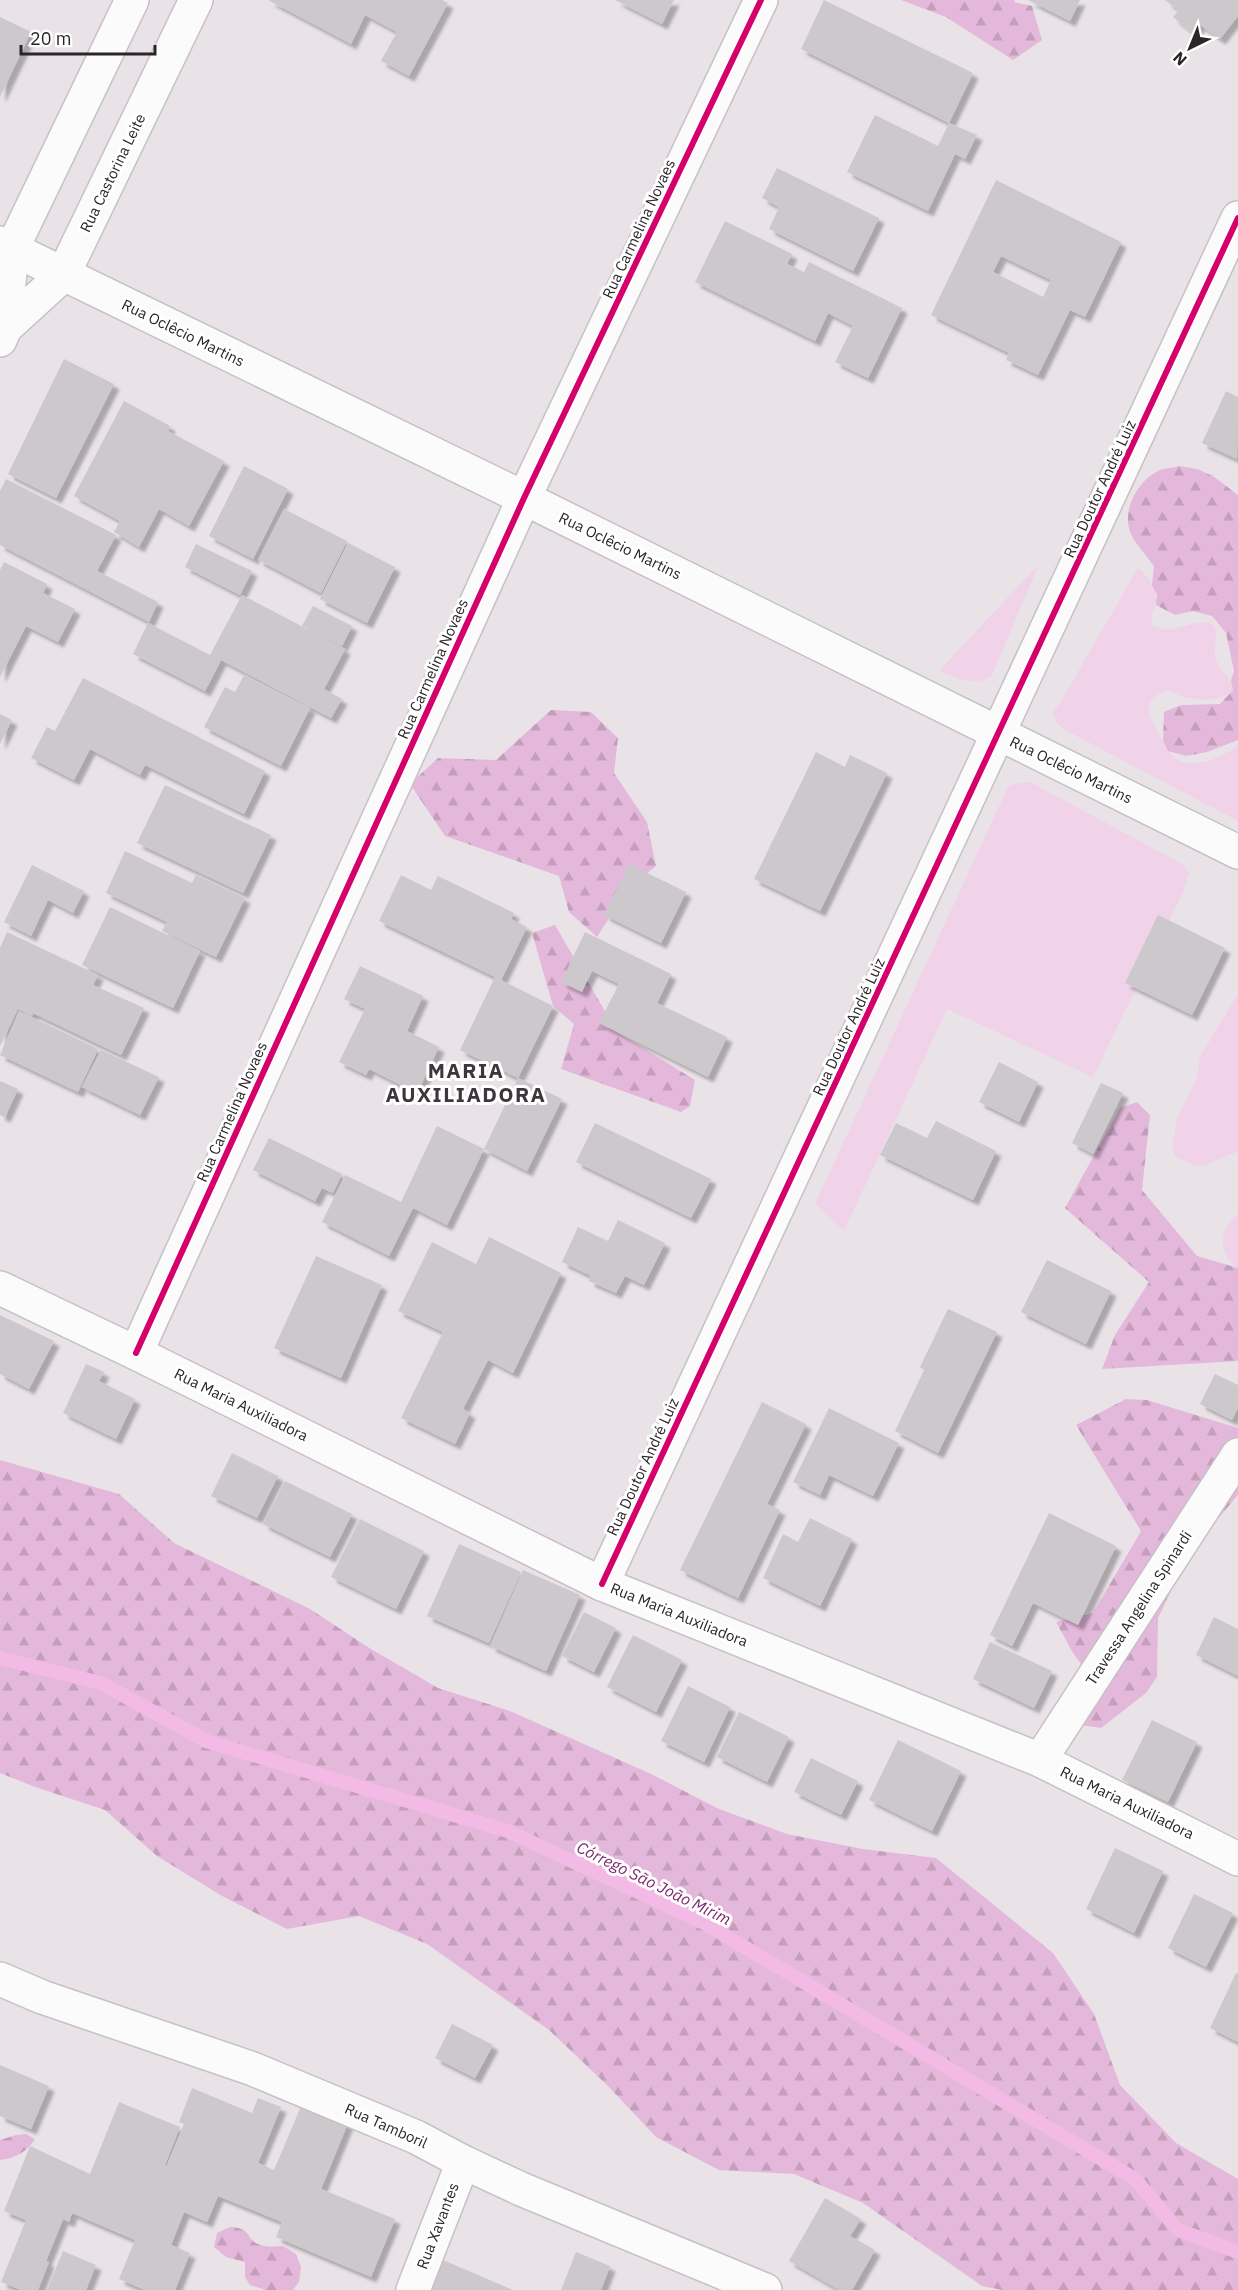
<svg xmlns="http://www.w3.org/2000/svg" width="1238" height="2290" font-family="'IBM Plex Sans',sans-serif">
<style>
.grass{fill:#f0d2e9}
.forest{fill:url(#forest-firs)}
.lines{fill:none;stroke-linecap:round;stroke-linejoin:round}
.stream{stroke:#f3bae5;stroke-width:14}
.building{fill:#ccc8cb;fill-rule:evenodd;filter:url(#shadow)}
.minor-casing{stroke:#c5c1c4;stroke-width:36}
.minor{stroke:#fcfbfc;stroke-width:33}
.cycleway-casing{stroke:#fff;stroke-width:10}
.cycleway{stroke:#d6006c;stroke-width:6}
.labels{text-anchor:middle;stroke-width:6;stroke-linejoin:round;paint-order:stroke}
.street-label{font-size:15px;fill:#292528;stroke:#fff}
.water-label{font-size:16px;font-style:italic;fill:#7b246c;stroke:#fff}
.district-label{font-size:21px;font-weight:bold;letter-spacing:1.5px;fill:#3f363d;stroke:#fff}
</style>
<defs>
<pattern id="forest-firs" width="22" height="20" patternUnits="userSpaceOnUse" patternTransform="scale(1.5)"><rect width="22" height="20" fill="#e4b8da"/><path d="M5 1l3.5 6h-7zM16 11l3.5 6h-7z" fill="#c49ebb"/></pattern>
<filter id="shadow"><feDropShadow dx="5.5" dy="5.5" stdDeviation="1.5" flood-color="#0004"/></filter>
</defs>
<rect width="100%" height="100%" fill="#e9e3e8"/>
<g class="grass">
<path d="M1039,564L992,675C975,688 957,678 939,671Z"/>
<path d="M1138,568C1149,577 1160,592 1155,606C1152,614 1151,616 1152,625C1173,638 1190,617 1213,624C1221,640 1212,644 1215,657C1219,672 1230,674 1233,690C1216,705 1187,701 1168,690C1142,698 1147,715 1159,734C1163,742 1167,751 1174,757C1191,772 1225,757 1238,744V821L1065,730L1057,723L1053,712L1060,703Z"/>
<path d="M1030,782L1182,864L1189,873L1182,894L1093,1077L947,1009L844,1231L815,1204L1008,787L1019,783Z"/>
<path d="M1238,994V1152C1207,1159 1209,1178 1174,1155L1173,1144L1177,1119L1197,1077L1200,1057Z"/>
<path d="M1238,1215V1268C1218,1257 1218,1226 1238,1215Z"/>
</g>
<g class="forest">
<path d="M901,0H1015L1014,2L1032,6L1042,40L1013,60L946,17Z"/>
<path d="M1179,466L1197,469L1213,476L1238,495V740L1207,752L1186,756L1168,751L1163,741L1164,712L1181,705L1220,704L1233,690L1231,680L1234,671L1226,633L1212,616L1193,611L1175,615L1156,605L1157,595L1152,585L1154,566C1147,556 1135,544 1130,532C1122,509 1138,480 1160,470C1166,468 1173,468 1179,466Z"/>
<path d="M551,710L591,712L618,738L614,773L647,822L656,866L628,889L597,937L569,912L559,876L445,836L410,784L438,758L496,760Z"/>
<path d="M555,925L617,1032L695,1080L690,1106L681,1112L561,1069L574,1024L553,1006L532,933Z"/>
<path d="M1137,1102L1150,1115L1142,1190L1197,1256L1238,1268V1361L1102,1369L1115,1335L1149,1282L1065,1208L1120,1108Z"/>
<path d="M1126,1399L1147,1400L1238,1428V1495L1191,1550L1158,1618L1157,1677L1146,1693L1101,1728L1060,1722L1085,1669L1073,1653L1056,1622L1093,1613L1141,1531L1076,1425Z"/>
<path d="M0,1460L119,1494L174,1543L310,1609L371,1649L438,1688L510,1711L651,1774L719,1809L787,1834L863,1849L936,1858L1053,1953L1094,2014L1120,2085L1176,2143L1238,2179V2290H1002L982,2286L863,2203L794,2174L719,2170L656,2137L608,2086L549,2030L427,1944L359,1916L287,1929L222,1896L157,1856L105,1810L35,1787L0,1773Z"/>
<path d="M26,2134L35,2139C28,2151 14,2159 0,2160V2140L16,2135Z"/>
<path d="M230,2227C252,2228 246,2239 258,2244C268,2248 274,2246 283,2246L296,2254L301,2267L299,2282L293,2290H266L250,2285L245,2277V2262L226,2257L214,2247L217,2233Z"/>
</g>
<g class="lines">
<path class="stream" d="M0,1658L101,1683L206,1741L508,1831L704,1923L1135,2179L1178,2230L1238,2252"/>
</g>
<g class="building">
<path d="M268,0H442L448,3L409,76L381,61L397,32L365,15L351,44Z"/>
<path d="M615,0H674L662,24Z"/>
<path d="M824,0L973,73L949,123L801,49Z"/>
<path d="M1028,0H1080L1070,21Z"/>
<path d="M1165,0H1238V16L1220,39L1200,25L1193,33L1173,17L1179,10Z"/>
<path d="M0,17L31,32L0,97Z"/>
<path d="M875,115L938,146L949,123L977,135L965,159L955,154L928,211L847,172Z"/>
<path d="M777,168L879,218L853,271L769,229L779,207L762,198Z"/>
<path d="M996,180L1121,242L1085,317L1070,310L1038,375L1006,360L1009,353L931,315ZM1001,256L1051,280L1043,297L993,272Z"/>
<path d="M725,221L792,254L787,264L804,272L809,262L902,308L868,378L835,362L853,326L828,313L815,341L695,282Z"/>
<path d="M64,359L114,384L56,498L8,474Z"/>
<path d="M1226,391L1238,397L1237,459L1202,443Z"/>
<path d="M124,401L170,426L168,431L224,461L189,526L159,509L139,547L114,532L120,521L74,496Z"/>
<path d="M244,466L288,489L253,559L209,536Z"/>
<path d="M6,479L116,535L97,571L158,602L149,622L0,545V491Z"/>
<path d="M284,509L347,541L321,593L258,560Z"/>
<path d="M348,543L395,567L367,623L320,599Z"/>
<path d="M196,544L252,571L240,595L185,567Z"/>
<path d="M4,562L47,584L43,593L75,609L58,642L26,626L0,677V570Z"/>
<path d="M242,595L345,649L324,689L342,699L331,718L221,660L205,691L133,654L148,623L210,655Z"/>
<path d="M313,606L352,626L342,646L302,626Z"/>
<path d="M244,675L310,708L281,766L204,727L225,687L235,692Z"/>
<path d="M83,678L265,771L244,814L145,765L140,775L90,749L74,780L31,758L47,727L55,731Z"/>
<path d="M0,714L12,720L0,744Z"/>
<path d="M816,752L845,767L850,755L887,773L820,911L754,879Z"/>
<path d="M165,785L271,835L243,893L137,843Z"/>
<path d="M125,851L192,883L196,875L245,898L216,957L162,931L167,922L106,893Z"/>
<path d="M629,864L686,892L661,943L604,915Z"/>
<path d="M32,865L84,891L73,913L48,900L31,936L4,922Z"/>
<path d="M401,875L431,890L438,876L514,913L511,919L527,927L501,980L553,1006L518,1078L562,1099L527,1171L484,1149L518,1078L460,1050L495,977L379,921Z"/>
<path d="M110,907L200,951L173,1008L82,965Z"/>
<path d="M1158,915L1225,948L1192,1015L1125,983Z"/>
<path d="M7,932L98,975L93,985L144,1008L121,1055L33,1013L32,1016L18,1009L0,1046V948Z"/>
<path d="M585,932L671,974L657,1003L727,1037L708,1077L599,1023L619,984L592,971L582,992L561,982Z"/>
<path d="M360,966L423,996L407,1031L439,1047L417,1093L369,1069L366,1075L339,1062L365,1009L344,999Z"/>
<path d="M19,1011L98,1049L78,1092L0,1055Z"/>
<path d="M101,1050L159,1077L140,1115L82,1087Z"/>
<path d="M999,1062L1038,1082L1019,1122L979,1102Z"/>
<path d="M0,1081L18,1089L5,1117L0,1115Z"/>
<path d="M1101,1083L1123,1093L1093,1154L1072,1143Z"/>
<path d="M936,1121L996,1151L973,1200L880,1155L896,1123L927,1138Z"/>
<path d="M595,1123L711,1179L691,1218L576,1162Z"/>
<path d="M437,1126L484,1149L447,1225L413,1208L389,1256L322,1222L345,1175L401,1202Z"/>
<path d="M269,1138L342,1174L333,1193L322,1188L315,1201L253,1170Z"/>
<path d="M618,1220L665,1243L644,1285L625,1276L616,1293L589,1281L591,1276L562,1262L578,1227L608,1241Z"/>
<path d="M489,1237L561,1273L513,1373L488,1360L463,1409L470,1413L455,1444L401,1418L443,1332L398,1311L432,1242L476,1264Z"/>
<path d="M316,1256L382,1285L341,1378L274,1348Z"/>
<path d="M1047,1260L1111,1291L1086,1344L1021,1312Z"/>
<path d="M948,1309L997,1332L938,1453L895,1431L924,1370L920,1367Z"/>
<path d="M0,1315L54,1341L29,1389L0,1374Z"/>
<path d="M86,1364L104,1372L99,1381L135,1399L116,1439L63,1413Z"/>
<path d="M1215,1374L1238,1385V1408L1232,1420L1200,1404Z"/>
<path d="M762,1402L806,1424L767,1504L780,1510L738,1598L680,1570Z"/>
<path d="M829,1408L899,1443L873,1496L829,1475L820,1495L793,1482Z"/>
<path d="M232,1453L278,1476L257,1518L211,1496Z"/>
<path d="M285,1481L352,1514L330,1557L263,1524Z"/>
<path d="M1049,1513L1116,1546L1078,1625L1033,1603L1012,1646L990,1635Z"/>
<path d="M810,1518L852,1539L820,1606L763,1578L783,1534L798,1542Z"/>
<path d="M360,1519L424,1551L396,1609L331,1577Z"/>
<path d="M459,1544L521,1572L489,1643L427,1616Z"/>
<path d="M523,1570L580,1595L546,1671L490,1646Z"/>
<path d="M584,1612L616,1628L594,1672L562,1656Z"/>
<path d="M1214,1617L1238,1629V1676L1196,1655Z"/>
<path d="M633,1635L682,1660L656,1712L607,1687Z"/>
<path d="M990,1642L1052,1671L1034,1708L973,1679Z"/>
<path d="M688,1686L730,1707L704,1762L661,1741Z"/>
<path d="M739,1712L789,1737L767,1782L717,1757Z"/>
<path d="M1152,1720L1197,1742L1168,1802L1122,1780Z"/>
<path d="M898,1740L961,1771L932,1831L869,1800Z"/>
<path d="M811,1758L858,1781L841,1815L794,1792Z"/>
<path d="M1115,1848L1163,1871L1134,1933L1086,1909Z"/>
<path d="M1194,1894L1233,1913L1206,1967L1168,1948Z"/>
<path d="M1236,1973L1238,1974V2042L1210,2028Z"/>
<path d="M452,2024L493,2045L475,2078L435,2058Z"/>
<path d="M0,2065L49,2086L31,2129L0,2116Z"/>
<path d="M192,2088L252,2113L258,2098L281,2107L258,2163L274,2170L302,2104L348,2123L321,2189L395,2219L371,2277L276,2237L282,2222L218,2196L207,2222L184,2212L171,2245L190,2253L175,2290H145L119,2279L135,2240L72,2213L69,2222L63,2219L46,2261L49,2262L38,2290H21L1,2282L26,2220L4,2211L30,2146L90,2174L119,2102L180,2127L165,2165H167L184,2124L179,2122Z"/>
<path d="M825,2198L861,2219L850,2236L875,2250L852,2290H839L789,2261Z"/>
<path d="M63,2251L96,2265L86,2290H47Z"/>
<path d="M576,2252L610,2266L601,2290H561Z"/>
<path d="M443,2260L513,2290H431Z"/>
</g>
<g class="lines">
<defs>
<g id="minor">
<path d="M0,243L524,498L1238,852"/>
<path d="M5,328L12,249L132,0"/>
<path d="M0,340L5,328L63,275L196,0"/>
<path d="M0,1288L136,1353L602,1584L1040,1760L1238,1859"/>
<path d="M136,1353L524,498L761,0"/>
<path d="M602,1584L1238,218"/>
<path d="M1040,1760L1238,1455"/>
<path d="M0,1979L42,1997L253,2069L416,2137L463,2162L521,2189L765,2290"/>
<path d="M413,2290L463,2162"/>
</g>
</defs>
<use href="#minor" class="minor-casing"/>
<use href="#minor" class="minor"/>
<defs>
<g id="cycleway">
<path d="M136,1353L524,498L761,0"/>
<path d="M602,1584L1238,218"/>
</g>
</defs>
<use href="#cycleway" class="cycleway-casing"/>
<use href="#cycleway" class="cycleway"/>
</g>
<g class="labels">
<g class="street-label">
<text transform="translate(113 173) rotate(-64)" y="5">Rua Castorina Leite</text>
<text transform="translate(639 229) rotate(-65)" y="5">Rua Carmelina Novaes</text>
<text transform="translate(183 333) rotate(26)" y="5">Rua Oclêcio Martins</text>
<text transform="translate(1100 489) rotate(-65)" y="5">Rua Doutor André Luiz</text>
<text transform="translate(620 546) rotate(26)" y="5">Rua Oclêcio Martins</text>
<text transform="translate(433 669) rotate(-66)" y="5">Rua Carmelina Novaes</text>
<text transform="translate(1071 770) rotate(26)" y="5">Rua Oclêcio Martins</text>
<text transform="translate(849 1027) rotate(-65)" y="5">Rua Doutor André Luiz</text>
<text transform="translate(232 1112) rotate(-66)" y="5">Rua Carmelina Novaes</text>
<text transform="translate(241 1405) rotate(26)" y="5">Rua Maria Auxiliadora</text>
<text transform="translate(643 1467) rotate(-65)" y="5">Rua Doutor André Luiz</text>
<text transform="translate(1139 1608) rotate(-57)" y="5">Travessa Angelina Spinardi</text>
<text transform="translate(679 1615) rotate(22)" y="5">Rua Maria Auxiliadora</text>
<text transform="translate(1127 1803) rotate(26)" y="5">Rua Maria Auxiliadora</text>
<text transform="translate(386 2126) rotate(24)" y="5">Rua Tamboril</text>
<text transform="translate(438 2226) rotate(-69)" y="5">Rua Xavantes</text>
</g>
<g class="water-label">
<text transform="translate(654 1883) rotate(26)" y="6">Córrego São João Mirim</text>
</g>
<g class="district-label">
<text x="466" y="1078">MARIA<tspan x="466" dy="24">AUXILIADORA</tspan></text>
</g>
</g>
<g transform="translate(1190 48) rotate(223)" stroke="#ffffff" stroke-width="4.5" paint-order="stroke">
<path d="M0-4.5L10 22L0 15L-10 22Z" fill="#292528"/>
<text y="-9" font-size="16" font-weight="bold" text-anchor="middle" fill="#292528">N</text>
</g>
<path d="M21 45v9h134v-9" fill="none" stroke="#292528" stroke-width="3"/>
<text x="30" y="45" font-size="18" fill="#292528" stroke="#ffffff" stroke-width="4.5" paint-order="stroke">20 m</text>
</svg>
